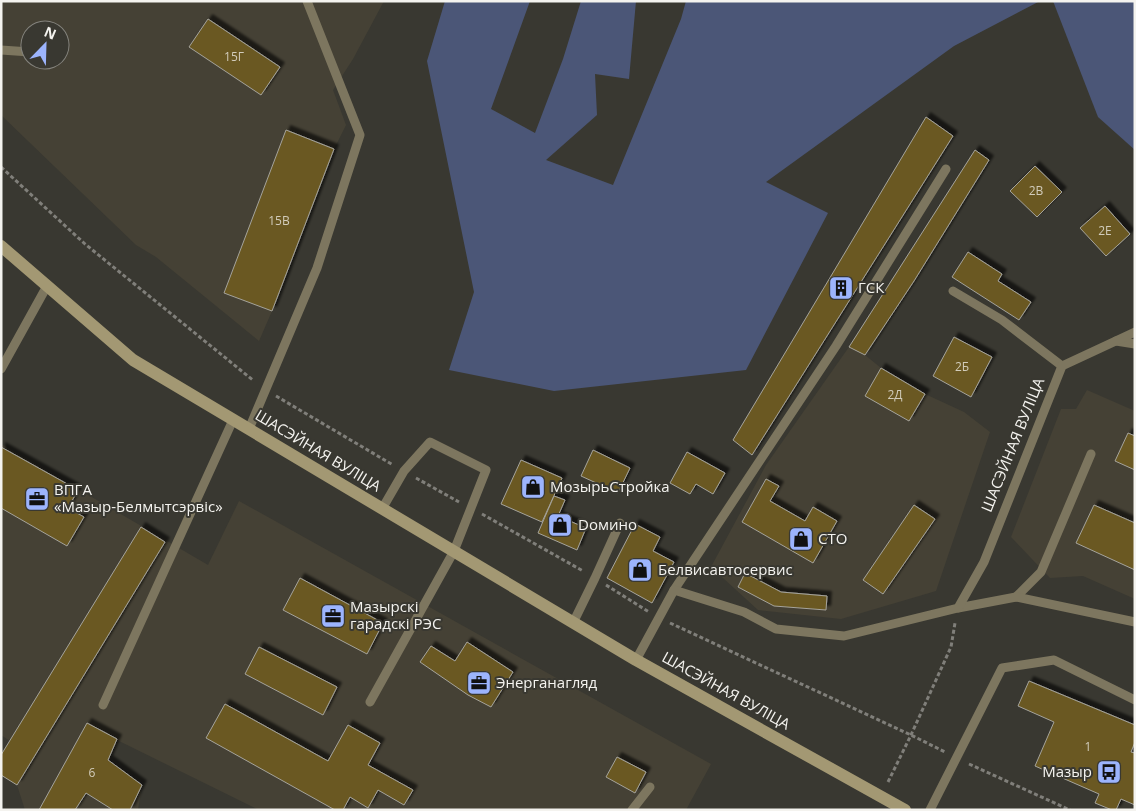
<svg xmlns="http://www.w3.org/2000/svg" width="1136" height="811" font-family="'Open Sans',sans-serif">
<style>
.built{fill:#454135;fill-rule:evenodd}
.green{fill:#4b5677}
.building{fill:#6a5920;stroke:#a5a39c;filter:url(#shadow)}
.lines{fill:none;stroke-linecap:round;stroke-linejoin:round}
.path{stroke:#807f7a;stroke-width:3;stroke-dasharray:4 2.5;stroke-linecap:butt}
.lane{stroke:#7d765f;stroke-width:9}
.secondary{stroke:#a39873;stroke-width:12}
.labels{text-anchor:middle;stroke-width:4;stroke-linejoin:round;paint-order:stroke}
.number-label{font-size:12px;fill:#d2ccbb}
.poi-label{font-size:15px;fill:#f4f3ef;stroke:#393831;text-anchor:start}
.street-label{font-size:15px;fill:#f4f3ef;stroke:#393831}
</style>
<defs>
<filter id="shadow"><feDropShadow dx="4.5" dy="-4.5" stdDeviation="1" flood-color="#0009"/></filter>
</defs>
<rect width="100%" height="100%" fill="#393831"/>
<g class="built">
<path d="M1,1H384L353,59L333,90L346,125L334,149L272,311L259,341L156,257L136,245L1,115ZM30,30H60V60H30Z"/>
<path d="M849,347L865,355L881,368L925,394L964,412L990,432L936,591L841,619L758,610L711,567L766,465Z"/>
<path d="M1087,390L1135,411V599L1083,576L1050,578L1011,537L1061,409H1076Z"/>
<path d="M1,444L208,565L239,501L711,764L686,810H259L117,740L108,760L142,785L138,810H25L17,785L1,775V755L10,741L1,735Z"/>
</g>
<g class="green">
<path d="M445,1H530L491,109L535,133L563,59L581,1H636L629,79L595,74L597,115L546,160L613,185L681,19L686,1H1040L954,46L766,182L828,213L746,370L554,391L449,370L474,292L427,61Z"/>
<path d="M1053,1H1135V150L1098,117Z"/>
</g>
<g class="building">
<path d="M208,19L280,67L261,95L189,47Z"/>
<path d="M926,117L953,136L752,455L733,440Z"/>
<path d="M286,130L334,149L272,311L224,293Z"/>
<path d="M975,150L989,160L914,281L865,355L849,347Z"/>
<path d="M1035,166L1062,192L1037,217L1010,191Z"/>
<path d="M1105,206L1130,234L1106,256L1080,228Z"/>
<path d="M968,252L1002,274L998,281L1031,302L1019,320L952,277Z"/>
<path d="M954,337L992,357L971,397L933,376Z"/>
<path d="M881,368L925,394L909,421L865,396Z"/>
<path d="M1128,433L1135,436V470L1115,461Z"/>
<path d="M1,447L78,490L68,508L84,517L67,546L1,508Z"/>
<path d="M593,450L630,468L618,493L581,476Z"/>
<path d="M687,452L725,473L713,494L696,484L690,494L670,483Z"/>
<path d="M521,460L562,478L542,522L501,504Z"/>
<path d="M766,479L779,486L770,501L805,521L813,507L837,521L813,563L742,522Z"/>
<path d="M554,496L565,500L558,516L586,528L577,550L538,533Z"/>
<path d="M914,505L935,519L883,594L863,580Z"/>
<path d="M1094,505L1135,523V570L1076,543Z"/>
<path d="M635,524L660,537L653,551L674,562L652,603L607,578Z"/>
<path d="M141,527L165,542L17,785L1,775V755Z"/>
<path d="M745,573L781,592L827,596L826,610L774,606L738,587Z"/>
<path d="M300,578L383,623L367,654L283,610Z"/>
<path d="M467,642L513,672L491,707L468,695L420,662L431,646L455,661Z"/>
<path d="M259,647L337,687L323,715L245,674Z"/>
<path d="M1029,681L1135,725V742L1131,752L1135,753V805L1121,799L1116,810H1112L1095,803L1099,794L1035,766L1054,722L1018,706Z"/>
<path d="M225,704L328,761L348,725L380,743L368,765L413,790L404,805L378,790L368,808L350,797L343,810H335L206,738Z"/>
<path d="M87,723L117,739L108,760L142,785L130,810H113L86,793L75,810H39Z"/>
<path d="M617,757L646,772L635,793L606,777Z"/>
</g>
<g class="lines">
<g class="path">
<path d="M1,167L85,244L254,381"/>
<path d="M276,396L393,465"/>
<path d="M416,478L459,502"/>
<path d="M482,514L583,571"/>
<path d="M606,585L649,612"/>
<path d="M670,623L911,735L945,752"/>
<path d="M969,764L1070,810"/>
<path d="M888,782L911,735L951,647L955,623"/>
</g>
<g class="lane">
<path d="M1,50L30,52"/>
<path d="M953,291L1002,320L1062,366"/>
<path d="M1116,341L1135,344"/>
<path d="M1,369L47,286"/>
<path d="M249,429L317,268L360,135L307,1"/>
<path d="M674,590L836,346L946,169"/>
<path d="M1016,597L1041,572L1091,454"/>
<path d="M958,608L1016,597L1135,622"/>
<path d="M573,623L595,578L620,523"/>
<path d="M636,660L674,590L744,612L776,629L844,636L958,608L984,562L1062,366L1135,332"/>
<path d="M370,702L454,551L486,470L430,442L404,471L382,509"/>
<path d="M103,705L233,420"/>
<path d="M632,810L650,787"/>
<path d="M930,810L1002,668L1054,660L1135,700"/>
</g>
<path class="secondary" d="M1,246L133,360L636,660L905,810"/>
</g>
<defs>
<symbol id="building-square" viewBox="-11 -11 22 22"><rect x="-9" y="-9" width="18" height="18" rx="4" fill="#9cb4fd" stroke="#393831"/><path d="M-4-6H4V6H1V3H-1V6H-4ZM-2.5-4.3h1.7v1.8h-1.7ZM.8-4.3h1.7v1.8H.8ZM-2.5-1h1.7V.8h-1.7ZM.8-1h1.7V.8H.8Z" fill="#111"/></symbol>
<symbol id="shop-square" viewBox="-11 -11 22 22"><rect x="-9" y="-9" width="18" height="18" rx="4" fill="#9cb4fd" stroke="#393831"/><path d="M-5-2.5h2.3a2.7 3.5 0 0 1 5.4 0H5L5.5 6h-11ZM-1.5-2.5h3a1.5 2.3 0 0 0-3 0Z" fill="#111"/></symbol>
<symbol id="office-square" viewBox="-11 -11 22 22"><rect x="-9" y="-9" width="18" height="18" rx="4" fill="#9cb4fd" stroke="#393831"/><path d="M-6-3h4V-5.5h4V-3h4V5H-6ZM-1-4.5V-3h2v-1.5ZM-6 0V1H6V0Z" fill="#111"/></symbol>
<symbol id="bus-square" viewBox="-11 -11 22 22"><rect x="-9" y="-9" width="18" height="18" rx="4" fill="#9cb4fd" stroke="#393831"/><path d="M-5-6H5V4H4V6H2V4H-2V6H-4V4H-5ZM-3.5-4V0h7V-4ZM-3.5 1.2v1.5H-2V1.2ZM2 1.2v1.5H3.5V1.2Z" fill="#111"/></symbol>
</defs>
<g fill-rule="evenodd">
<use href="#building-square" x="827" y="274" width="28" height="28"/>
<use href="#shop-square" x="519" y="473" width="28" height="28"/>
<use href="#office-square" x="23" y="485" width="28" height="28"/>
<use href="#shop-square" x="546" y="511" width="28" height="28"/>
<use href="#shop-square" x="787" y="525" width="28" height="28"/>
<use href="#shop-square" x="626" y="556" width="28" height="28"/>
<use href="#office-square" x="319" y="602" width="28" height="28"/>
<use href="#office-square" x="465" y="669" width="28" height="28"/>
<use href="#bus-square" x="1095" y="758" width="28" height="28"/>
</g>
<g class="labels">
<g class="number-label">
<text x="234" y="61">15Г</text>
<text x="1036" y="195">2В</text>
<text x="279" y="225">15В</text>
<text x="1105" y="235">2Е</text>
<text x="962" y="371">2Б</text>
<text x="895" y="399">2Д</text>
<text x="1088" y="751">1</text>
<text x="92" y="777">6</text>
</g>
<g class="poi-label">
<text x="858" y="293">ГСК</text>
<text x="550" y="492">МозырьСтройка</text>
<text x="54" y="495">ВПГА<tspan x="54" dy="17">«Мазыр-Белмытсэрвіс»</tspan></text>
<text x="578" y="530">Dомино</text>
<text x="818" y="544">СТО</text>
<text x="658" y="575">Белвисавтосервис</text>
<text x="350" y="612">Мазырскі<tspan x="350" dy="17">гарадскі РЭС</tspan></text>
<text x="496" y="688">Энерганагляд</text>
<text x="1092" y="777" text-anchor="end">Мазыр</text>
</g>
<g class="street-label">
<text transform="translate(1013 445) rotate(-68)" y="5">ШАСЭЙНАЯ ВУЛІЦА</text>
<text transform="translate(318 451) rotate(31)" y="5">ШАСЭЙНАЯ ВУЛІЦА</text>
<text transform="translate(726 691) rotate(29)" y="5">ШАСЭЙНАЯ ВУЛІЦА</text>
</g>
</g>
<rect width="1136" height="811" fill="none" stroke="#f4f3ef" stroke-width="5"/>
<g transform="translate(45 45) rotate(23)"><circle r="24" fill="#393831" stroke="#84837d"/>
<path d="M0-4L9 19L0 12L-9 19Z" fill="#9cb4fd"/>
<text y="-8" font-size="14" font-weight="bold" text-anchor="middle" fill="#f4f3ef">N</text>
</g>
</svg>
